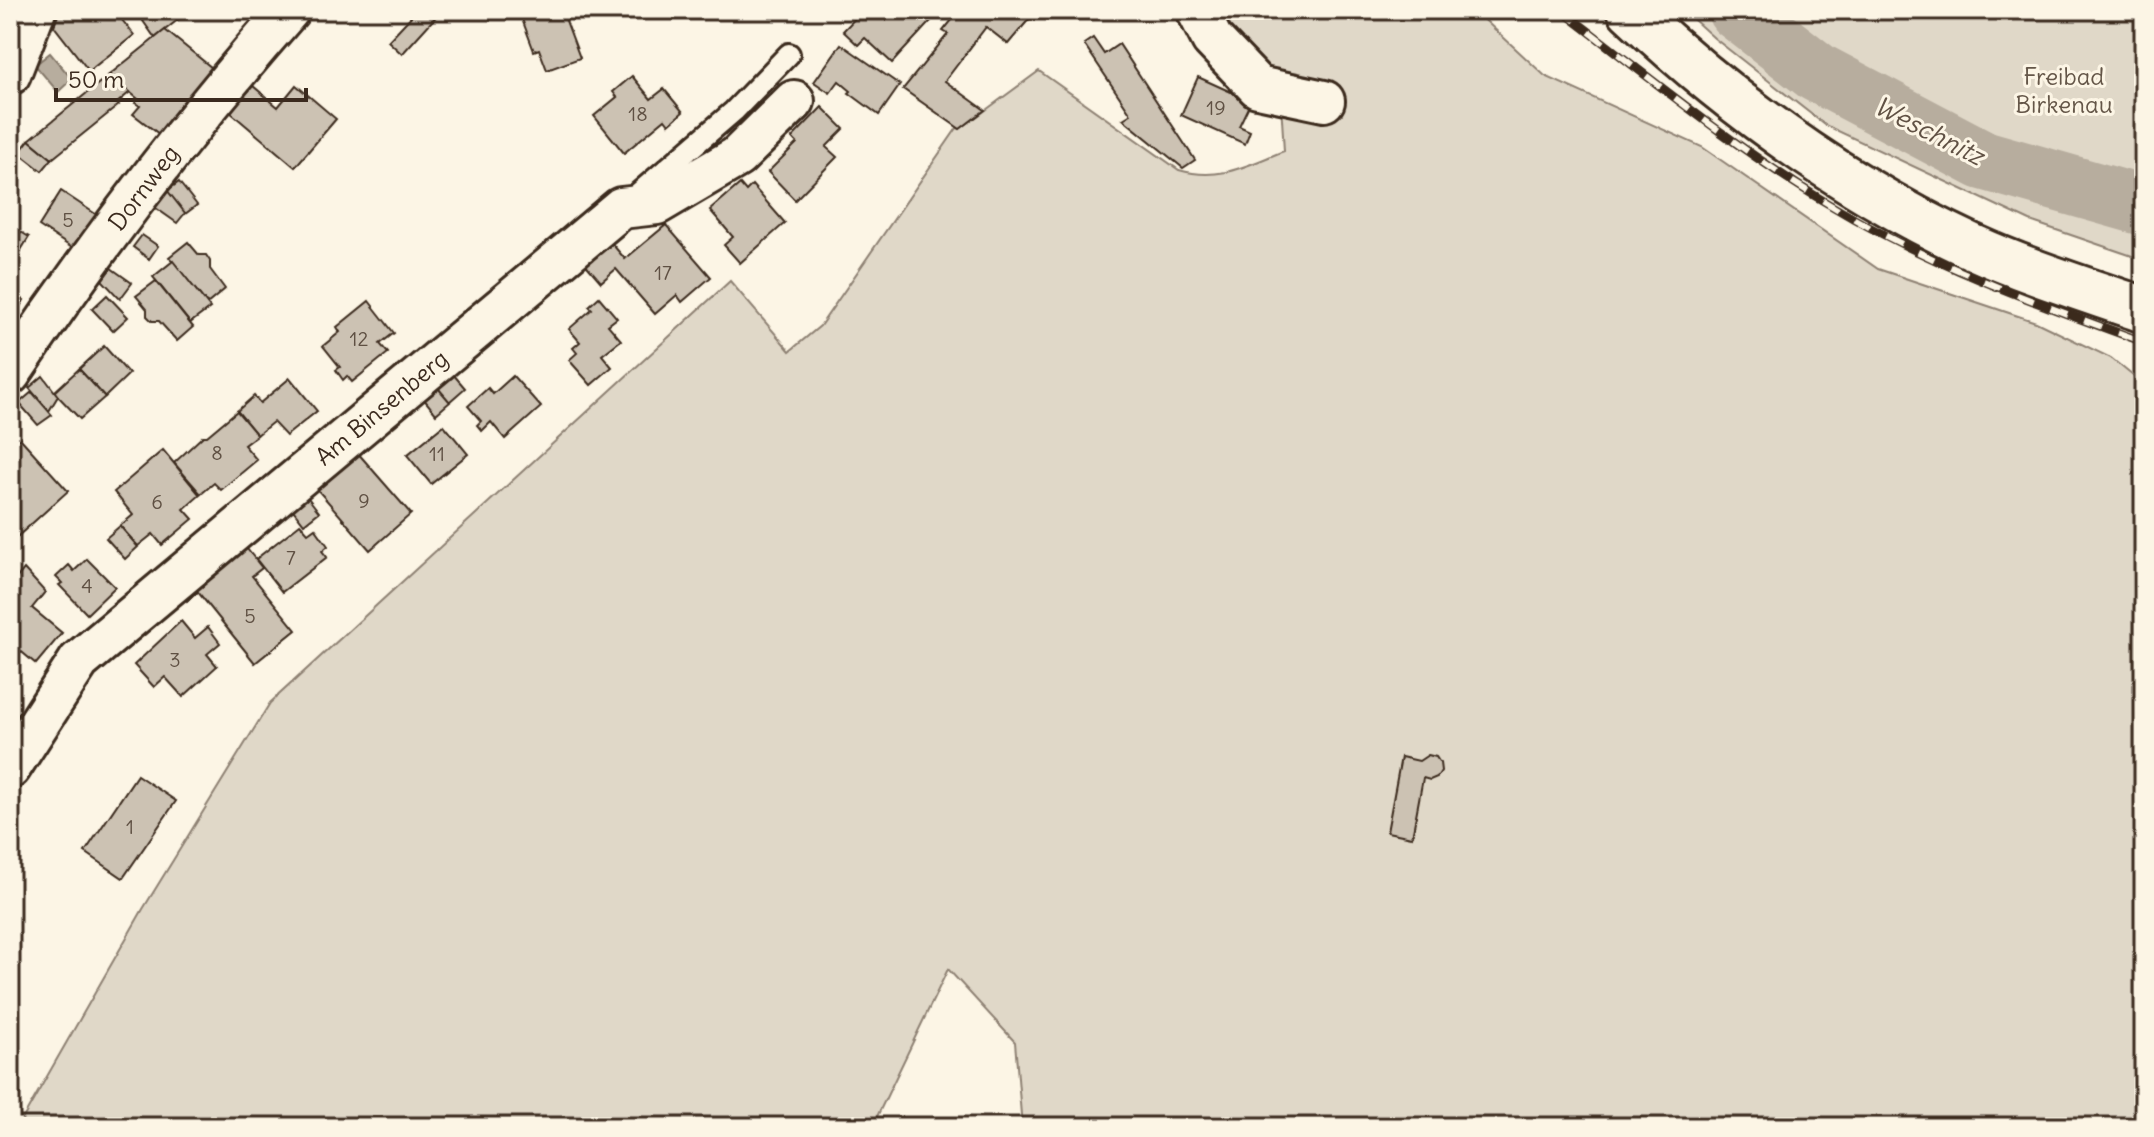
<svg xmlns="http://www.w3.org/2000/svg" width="2154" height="1137" font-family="Delius,sans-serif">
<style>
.green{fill:#e0d8c8;stroke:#8e8173;stroke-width:2}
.water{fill:#b7ad9e;stroke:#85796b;stroke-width:2}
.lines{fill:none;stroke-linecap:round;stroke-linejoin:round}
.river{stroke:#b7ad9e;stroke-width:60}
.building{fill:#ccc2b3;stroke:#3b2a1e;stroke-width:2}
.lane-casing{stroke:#3b2a1e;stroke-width:26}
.street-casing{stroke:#3b2a1e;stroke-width:46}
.secondary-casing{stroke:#3b2a1e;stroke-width:50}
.lane{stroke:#fcf5e5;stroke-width:20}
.street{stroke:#fcf5e5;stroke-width:40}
.secondary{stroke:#fcf5e5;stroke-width:44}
.rail-casing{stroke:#3b2a1e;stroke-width:9}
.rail{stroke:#fcf5e5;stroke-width:6;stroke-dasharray:18;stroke-linecap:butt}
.labels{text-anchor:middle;stroke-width:6;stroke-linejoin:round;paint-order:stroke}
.number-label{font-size:20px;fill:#5f5043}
.park-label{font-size:24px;fill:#645648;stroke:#fcf5e5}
.street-label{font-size:24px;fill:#3b2a1e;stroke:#fcf5e5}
.water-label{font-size:26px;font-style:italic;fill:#605144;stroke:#fcf5e5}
</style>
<rect width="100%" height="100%" fill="#fcf5e5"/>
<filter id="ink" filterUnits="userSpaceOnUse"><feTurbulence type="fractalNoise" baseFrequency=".0125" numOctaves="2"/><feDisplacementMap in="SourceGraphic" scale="16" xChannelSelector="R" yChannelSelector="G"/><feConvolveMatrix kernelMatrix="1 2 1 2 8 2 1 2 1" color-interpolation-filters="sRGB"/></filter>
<g filter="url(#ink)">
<g class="green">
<path d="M1209,10H1474L1545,76L1702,147L1878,269L2036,322L2111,358L2144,385V1127H1022L1015,1042L948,969L872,1127H18L143,909L270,703L730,281L790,351L820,326L957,128L960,129L1039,71L1179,170C1220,182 1247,165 1284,151L1281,103Z"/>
<path d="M1683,10H2144V260L2030,221L1825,125L1714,38Z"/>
</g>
<path class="water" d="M50,53L72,79L58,92L35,65Z"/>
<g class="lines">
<path class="river" d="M1737,10L1818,73L1983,160L2144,206"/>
</g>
<g class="building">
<path d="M60,10H114L134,35L89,71L54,26Z"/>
<path d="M156,10H190L155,38L143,21Z"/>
<path d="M417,10H442L402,54L388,41Z"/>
<path d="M562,10L580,58L547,70L539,49L534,51L519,11Z"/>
<path d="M863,10H941L892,63L865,38L858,45L843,31Z"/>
<path d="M960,10H1021L1030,18L1008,44L986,27L945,81L985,110L960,129L903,89L948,34L943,31Z"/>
<path d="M165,30L212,68L159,134L133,114L140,106L135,103L138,99L109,75Z"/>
<path d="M1093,38L1104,54L1119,44L1195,160L1183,168L1123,119L1131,114L1084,44Z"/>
<path d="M841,44L900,85L879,115L849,93L851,91L839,81L830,93L814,82Z"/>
<path d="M109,75L130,92L117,103L119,105L52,159L29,140Z"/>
<path d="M632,76L651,99L664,89L683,112L669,124L665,119L624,153L594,116L617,97L613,92Z"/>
<path d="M1198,77L1251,101L1239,126L1250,131L1245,144L1181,115Z"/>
<path d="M296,85L336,119L295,167L230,112L253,86L278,107Z"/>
<path d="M822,107L844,129L826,147L837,157L795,200L768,172L797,143L792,138Z"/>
<path d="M29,140L52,159L42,171L19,153Z"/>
<path d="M179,182L197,205L185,214L167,191Z"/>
<path d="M740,184L746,191L752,185L785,223L740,263L724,245L733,237L710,210Z"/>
<path d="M167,190L185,213L177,223L153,206Z"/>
<path d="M61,191L97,215L74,249L39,226Z"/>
<path d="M10,225L29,237L10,268Z"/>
<path d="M666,225L711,277L682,302L677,295L655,314L616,269L601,282L582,260L607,238L625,259Z"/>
<path d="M142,235L158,246L149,259L133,247Z"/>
<path d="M188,242L199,255H206L210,261V269L225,289L207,304L169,257Z"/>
<path d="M173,261L210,308L190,323L153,277Z"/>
<path d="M111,268L132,283L120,299L102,280Z"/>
<path d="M156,281L193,327L177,341L159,321H152L147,316V309L136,296Z"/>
<path d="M10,291L24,300L16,313L10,310Z"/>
<path d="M107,295L128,317L113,331L92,309Z"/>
<path d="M599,297L617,318L608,325L621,340L602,355L612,367L591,385L569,360L577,353L573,348L580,342L569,329L592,309L589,306Z"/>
<path d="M369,301L394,333L380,344L388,353L352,382L347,376L343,380L336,370L340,367L323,346L340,332L337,327Z"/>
<path d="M104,346L129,374L105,397L79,369Z"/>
<path d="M447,367L465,388L449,402L432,381Z"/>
<path d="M79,369L105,397L80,419L54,392Z"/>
<path d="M43,376L58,396L49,411L29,388Z"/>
<path d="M513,376L541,407L505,439L491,422L482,431L477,425L481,421L468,406L488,388L493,394Z"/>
<path d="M290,378L317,411L286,436L273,422L257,435L237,411L254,396L260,403Z"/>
<path d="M432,381L450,402L436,414L418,392Z"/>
<path d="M32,392L52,415L38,425L19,403Z"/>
<path d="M237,411L257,435L244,445L257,460L221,490L214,483L201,494L174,463L203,436H207Z"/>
<path d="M444,425L468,454L431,484L407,455Z"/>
<path d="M20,438L68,491L17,537L10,529V446Z"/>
<path d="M163,450L200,495L184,509L193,519L162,545L153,534L138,546L120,526L133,515L114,492Z"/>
<path d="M357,452L411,514L370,550L316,488Z"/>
<path d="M302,490L319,512L304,524L287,502Z"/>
<path d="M300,524L308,533L315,528L328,546L322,551L327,557L282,592L256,559Z"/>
<path d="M120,526L138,547L125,559L106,538Z"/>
<path d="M240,540L262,568L252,576L296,630L255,663L198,592L187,601L178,591Z"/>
<path d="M87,559L115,587L87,614L59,585L62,583L56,577L69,565L74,571Z"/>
<path d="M24,569L45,592L32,608L62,633L36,664L10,642V609L19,598L10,591V586Z"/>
<path d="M181,621L195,638L208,627L220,643L207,654L217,666L183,697L165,677L154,687L134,665Z"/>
<path d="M1428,755L1436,757L1440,763L1441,771L1437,777L1430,780L1423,778L1412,837L1387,832L1401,757L1419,761Z"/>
<path d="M137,775L176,801L123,878L85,852Z"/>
</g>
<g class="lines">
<defs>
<path id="lane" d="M627,203L734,111L789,54"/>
<g id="street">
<path d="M1197,10L1212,39L1258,87L1324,101"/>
<path d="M10,74L35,10"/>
<path d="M10,374C95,247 188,125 289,10"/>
<path d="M10,768L79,661L621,208L657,204L737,157L794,101"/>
</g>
<path id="secondary" d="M1630,10C1731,105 1847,189 1973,247C2028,272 2087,290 2144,310"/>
</defs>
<use href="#lane" class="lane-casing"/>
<use href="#street" class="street-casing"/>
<use href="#secondary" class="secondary-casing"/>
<use href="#lane" class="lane"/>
<use href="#street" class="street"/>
<use href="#secondary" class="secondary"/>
<defs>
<path id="rail" d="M1561,10C1648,76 1733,147 1827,203C1926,263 2035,303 2144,342"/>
</defs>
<use href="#rail" class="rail-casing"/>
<use href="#rail" class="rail"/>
</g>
</g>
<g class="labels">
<g class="number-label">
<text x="1216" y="115">19</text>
<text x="638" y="121">18</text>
<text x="68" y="227">5</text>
<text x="663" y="280">17</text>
<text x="359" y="346">12</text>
<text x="217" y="460">8</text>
<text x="437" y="461">11</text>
<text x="364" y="508">9</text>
<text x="157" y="509">6</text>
<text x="291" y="565">7</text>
<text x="87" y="593">4</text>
<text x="250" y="623">5</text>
<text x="175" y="667">3</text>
<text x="130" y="834">1</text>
</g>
<g class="park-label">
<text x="2064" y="85">Freibad<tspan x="2064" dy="28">Birkenau</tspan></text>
</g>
<g class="street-label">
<text transform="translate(144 188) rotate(-53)" y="8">Dornweg</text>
<text transform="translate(382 408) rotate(-40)" y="8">Am Binsenberg</text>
</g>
<g class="water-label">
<text transform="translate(1929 131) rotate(27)" y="9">Weschnitz</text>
</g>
</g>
<rect width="2154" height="1137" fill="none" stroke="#fcf5e5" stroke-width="40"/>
<rect x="20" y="20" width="2114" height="1097" fill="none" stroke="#3b2a1e" stroke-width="3" filter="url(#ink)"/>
<path d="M56 88v12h250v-12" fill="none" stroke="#3b2a1e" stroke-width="4"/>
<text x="68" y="88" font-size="24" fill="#3b2a1e" stroke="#fcf5e5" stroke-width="6" paint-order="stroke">50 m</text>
</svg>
